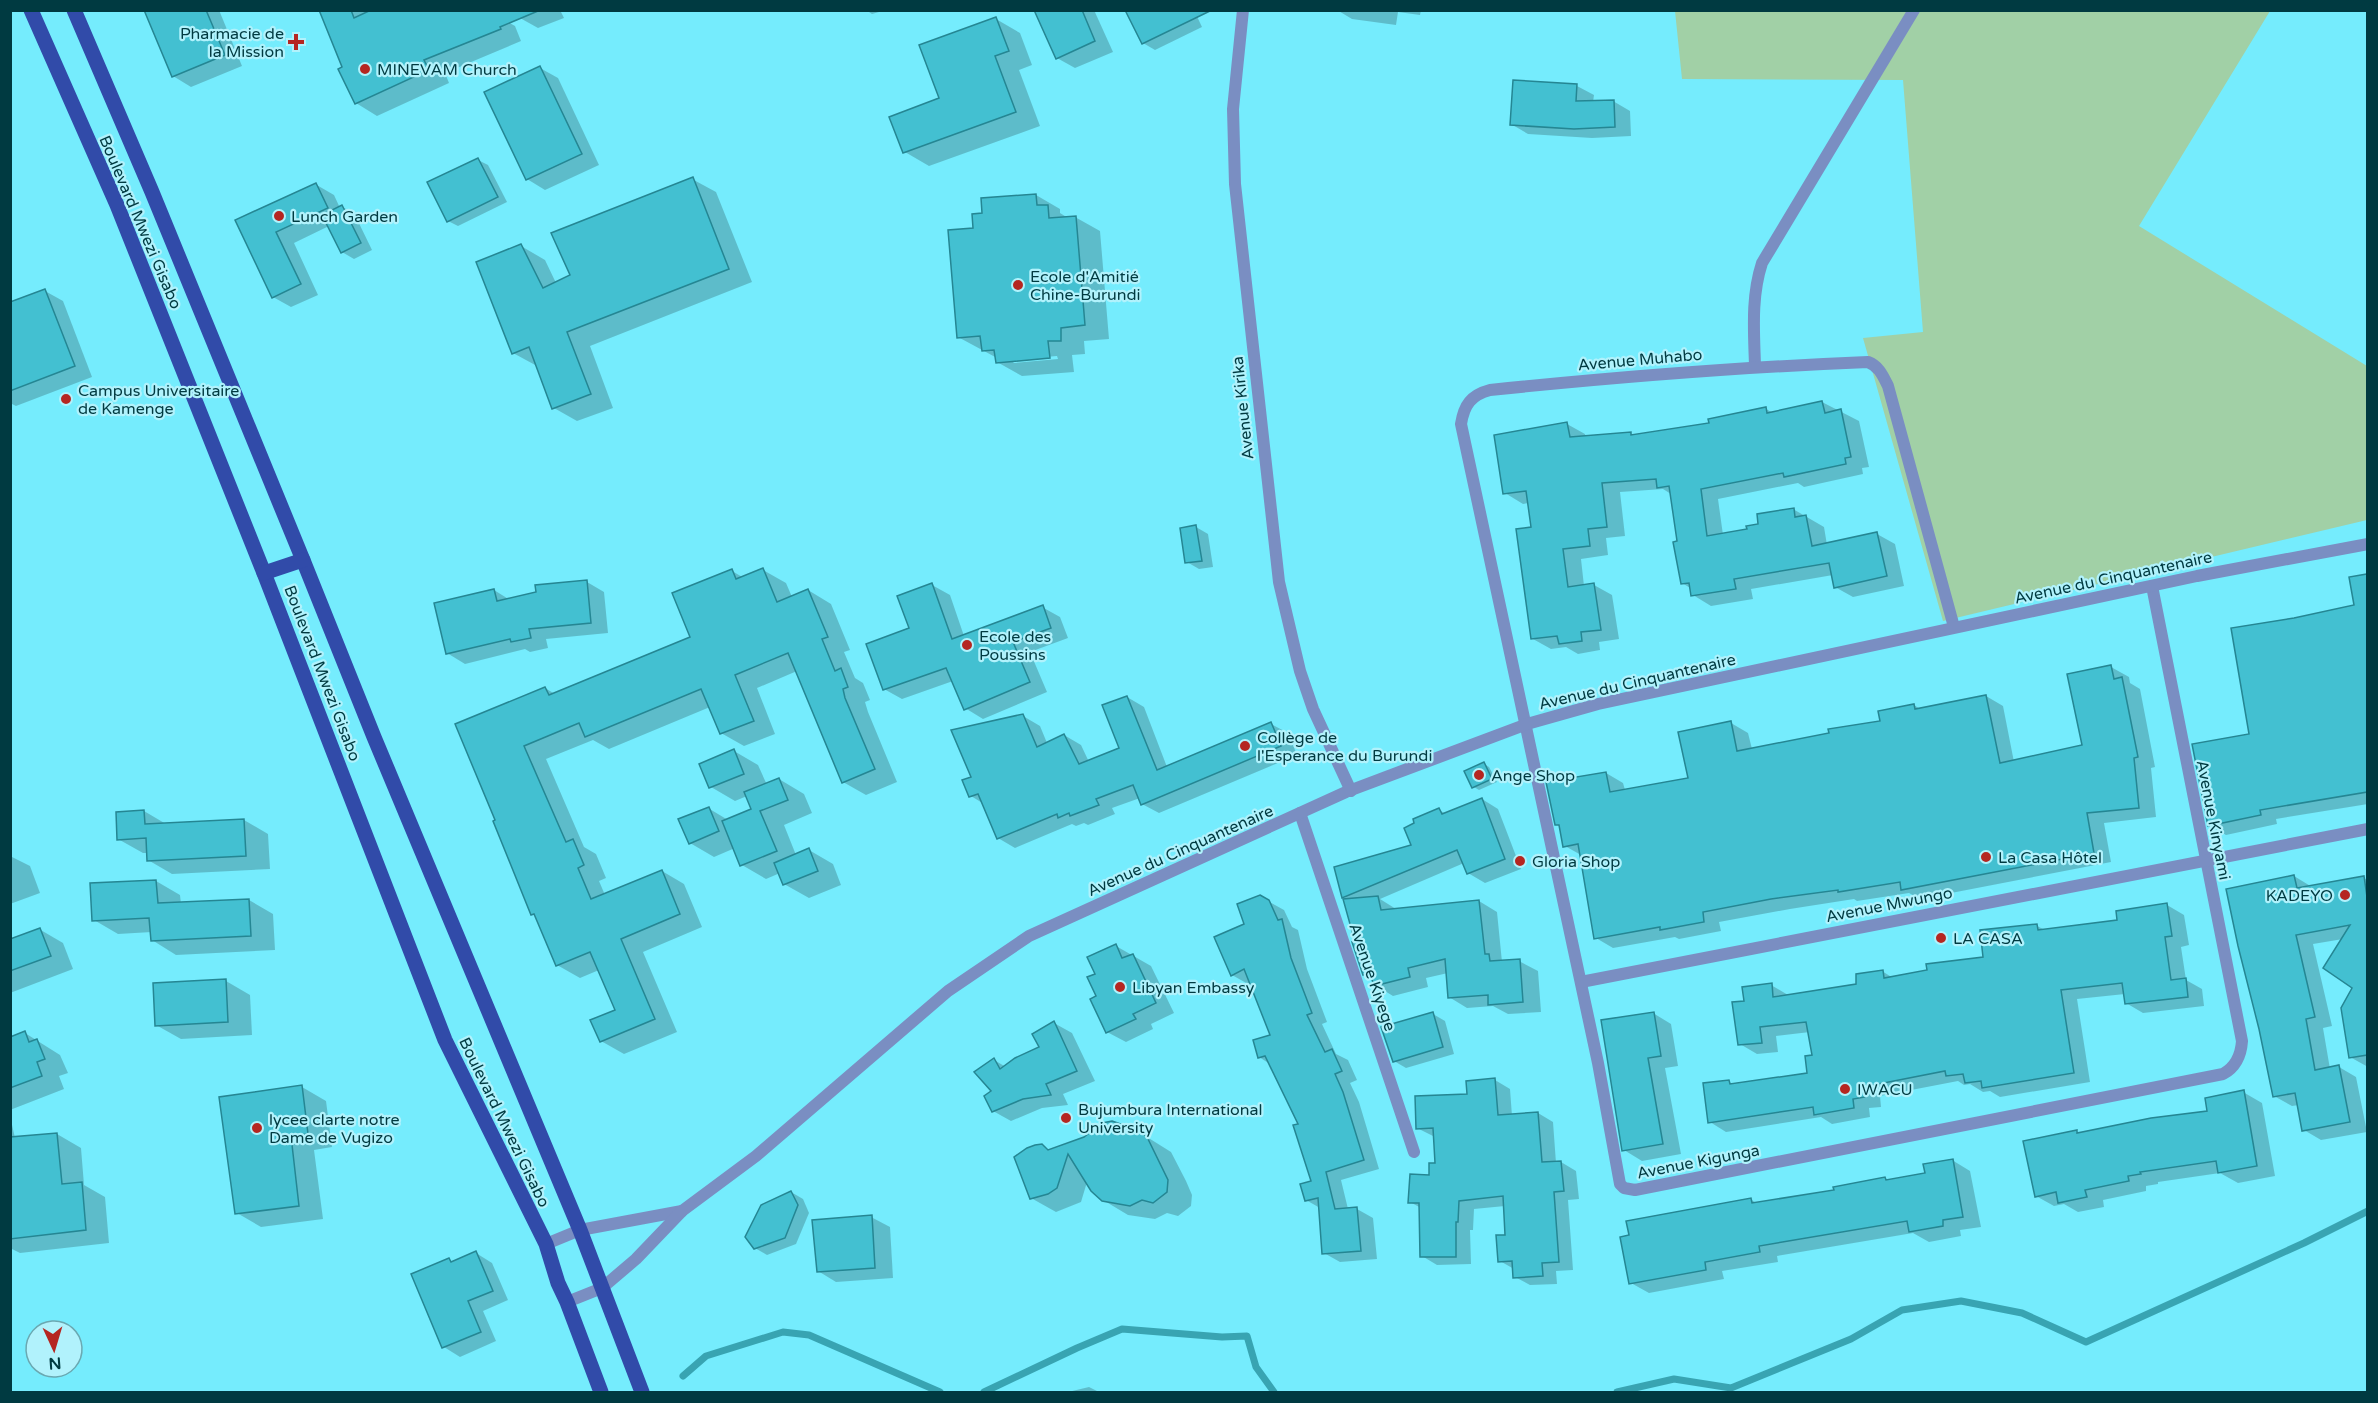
<svg xmlns="http://www.w3.org/2000/svg" width="2378" height="1403" font-family="'Varela Round',sans-serif">
<style>
.green{fill:#a1d0a6}
.shadow{fill:#0003;fill-rule:evenodd}
.lines{fill:none;stroke-linecap:round;stroke-linejoin:round}
.stream{stroke:#38a4b2;stroke-width:7}
.building{fill:#43c0d1;stroke:#258693;stroke-width:1.5}
.street{stroke:#7a8ec2;stroke-width:12}
.primary{stroke:#314ba9;stroke-width:15}
.poi-dot{fill:#b52621;stroke:#b1f2fc;stroke-width:2}
.labels{text-anchor:middle;stroke-width:4.5;stroke-linejoin:round;paint-order:stroke}
.poi-label{font-size:16px;fill:#003a41;stroke:#b1f2fc;text-anchor:start}
.street-label{font-size:16px;fill:#003a41;stroke:#b1f2fc}
</style>
<rect width="100%" height="100%" fill="#75ecfd"/>
<path class="green" d="M1675,11H2270L2139,226L2367,366V520L1943,621L1863,338L1923,332L1903,80L1682,79Z"/>
<g class="shadow">
<path d="M146,10H219L242,66L191,87L173,76Z"/>
<path d="M321,10H366L368,14L375,10H480L483,18L494,14L515,26L521,41L445,73L449,83L377,116L356,103L344,67Z"/>
<path d="M517,10H560L564,18L538,28L520,18Z"/>
<path d="M866,10H886L872,14Z"/>
<path d="M1036,10H1094L1113,52L1075,68L1057,58Z"/>
<path d="M1194,10L1202,27L1155,50L1143,43Z"/>
<path d="M1337,10H1421L1420,15L1398,12L1396,25L1352,19Z"/>
<path d="M996,19L1020,33L1032,65L1019,70L1040,126L929,166L905,152Z"/>
<path d="M540,68L558,78L599,165L545,190L527,179Z"/>
<path d="M1515,81L1577,86L1594,95L1593,102L1613,101L1630,111L1631,136L1592,138L1528,134L1511,124Z"/>
<path d="M478,160L488,165L507,202L458,226L448,221Z"/>
<path d="M692,179L716,192L752,282L590,346L613,408L577,421L554,408L537,366L513,353L521,246L545,260L556,283L572,276Z"/>
<path d="M315,184L334,195L340,208L342,207L354,213L372,250L354,259L342,252L329,226L294,243L318,295L291,307L273,297L237,221Z"/>
<path d="M1036,195L1060,209V213L1068,218L1075,217L1100,231L1109,339L1084,341L1085,354L1072,355L1074,372L1022,376L997,362V358L958,337L975,229L984,214ZM1057,356L1058,359L1014,363L1011,360Z"/>
<path d="M45,291L63,301L92,377L16,406L10,403V304Z"/>
<path d="M1822,402L1859,421L1869,467L1862,468L1863,474L1804,487L1798,483L1718,499L1723,535L1749,530L1793,509L1824,527L1827,545L1877,534L1895,544L1904,586L1853,597L1835,587L1833,575L1751,589L1753,599L1711,606L1693,595L1692,589L1682,583L1671,494L1663,489L1620,492L1625,536L1606,538L1608,555L1581,559L1584,586L1594,585L1612,595L1619,639L1599,642L1600,650L1578,654L1566,647L1551,649L1533,639L1532,528L1529,503L1523,504L1505,493L1567,424L1585,434L1586,438L1630,434L1634,436L1710,425L1766,409L1773,413Z"/>
<path d="M1196,527L1208,534L1213,567L1199,569L1187,562Z"/>
<path d="M763,570L786,583L792,597L808,590L831,604L850,650L844,652L855,678L863,683L870,700L865,702L868,712L897,782L866,795L843,782L797,671L757,688L775,734L744,746L721,733L710,707L609,749L593,740L546,759L584,847L596,854L606,878L599,881L605,895L662,871L684,884L702,927L643,952L677,1032L624,1054L601,1041L617,1010L599,970L580,978L557,965L537,917L532,914L497,821L457,725L545,688L555,694L692,638L732,571L744,578Z"/>
<path d="M2368,575V804L2276,819L2277,824L2226,835L2209,825L2251,735L2294,620L2355,606L2350,578Z"/>
<path d="M587,582L604,592L608,633L546,639L548,648L530,652L525,649L465,664L447,653L494,590L510,600Z"/>
<path d="M932,585L950,595L964,636L1042,607L1060,617L1068,638L1030,652L1047,692L983,719L965,708L953,681L902,699L884,689Z"/>
<path d="M2111,667L2129,677L2130,683L2140,689L2155,767L2151,768L2156,817L2104,823L2111,862L1920,899L1909,893L1857,901L1854,899L1790,909L1719,922L1721,931L1679,939L1675,937L1613,948L1596,938L1581,855L1565,846L1561,827L1557,824L1606,773L1623,783L1625,790L1690,779L1731,723L1748,733L1752,749L1881,723L1914,705L1920,709L1986,696L2003,706L2014,762L2083,746Z"/>
<path d="M1127,697L1144,707L1167,767L1271,724L1288,733L1297,755L1159,813L1142,804L1140,798L1112,808L1115,814L1088,825L1084,823L1076,826L1072,824L1015,848L998,838L984,804L971,796L973,777L1023,716L1040,726L1047,743L1064,735L1081,745L1089,762L1121,749Z"/>
<path d="M734,751L758,765L767,785L779,779L804,794L812,813L784,825L796,855L809,850L833,864L841,885L809,898L784,884L780,873L766,879L742,865L735,848L714,857L690,843L708,808L728,820L753,810L747,796L735,801L711,787Z"/>
<path d="M1484,764L1489,767L1497,782L1479,790L1474,787Z"/>
<path d="M1482,799L1498,809L1521,869L1485,883L1468,873L1464,863L1380,899L1396,909L1479,901L1497,912L1502,962L1519,961L1538,971L1541,1012L1508,1014L1493,1006L1467,1008L1449,997L1448,973L1426,978L1428,987L1393,996L1375,985L1374,980L1365,974L1349,900L1344,897L1335,868L1413,846L1439,810L1446,814Z"/>
<path d="M144,811L166,824L244,820L268,834L270,869L172,874L148,860V853H143L118,839L117,813Z"/>
<path d="M10,856L30,866L40,893L10,904Z"/>
<path d="M2294,876L2312,887L2363,878L2368,880V1067L2350,1057L2354,988L2343,939L2313,944L2332,1026L2323,1028L2330,1069L2339,1067L2356,1077L2367,1132L2321,1140L2304,1130L2299,1105L2292,1106L2274,1096Z"/>
<path d="M156,881L180,895L181,904L249,900L273,914L275,950L176,955L152,940V932L118,934L94,920Z"/>
<path d="M1259,896L1284,910L1292,927L1298,930L1307,969L1327,1022L1322,1024L1336,1054L1348,1060L1357,1080L1350,1083L1359,1102L1379,1169L1341,1180L1348,1209H1357L1373,1218L1377,1259L1340,1262L1324,1253L1320,1208L1306,1200L1313,1182L1300,1125L1270,1064L1259,1057L1272,1036L1251,982L1248,984L1232,975L1246,925Z"/>
<path d="M2167,905L2184,915L2189,945L2181,947L2186,980L2202,989L2204,1006L2143,1013L2126,1003L2125,994L2077,999L2090,1082L2000,1097L1990,1091L1983,1092L1970,1084L1964,1085L1958,1081L1880,1096L1881,1107L1869,1108L1870,1117L1832,1124L1821,1117L1726,1132L1710,1122L1729,1082L1735,1085L1809,1074L1814,1056L1810,1032L1776,1036L1778,1052L1757,1054L1740,1044L1746,1002L1771,985L1788,995L1858,986L1882,971L1893,978L1985,958L2037,926L2045,930L2119,921Z"/>
<path d="M39,929L63,943L73,969L10,993V940Z"/>
<path d="M1116,946L1151,966L1174,1013L1151,1024L1153,1029L1126,1042L1107,1032L1098,997L1097,974Z"/>
<path d="M226,981L250,995L252,1035L181,1039L156,1025Z"/>
<path d="M1653,1013L1671,1024L1678,1066L1665,1068L1681,1154L1642,1161L1624,1150Z"/>
<path d="M1433,1014L1445,1021L1454,1054L1406,1068L1394,1061Z"/>
<path d="M1054,1023L1072,1033L1095,1081L1063,1094L1068,1105L1042,1108L1011,1121L993,1111L994,1060L1006,1067L1041,1048Z"/>
<path d="M25,1033L60,1055L68,1073L59,1076L64,1089L10,1110V1038Z"/>
<path d="M1495,1080L1510,1089L1512,1116L1538,1113L1553,1122L1556,1163L1561,1162L1576,1171L1579,1199L1568,1200L1573,1270L1556,1271L1557,1284L1530,1285L1515,1277L1514,1269L1500,1261L1507,1236L1505,1206L1474,1209L1473,1230H1470L1471,1264L1437,1265L1422,1256L1421,1208L1410,1202L1430,1176L1436,1165L1435,1137L1417,1128Z"/>
<path d="M302,1087L326,1101L332,1147L314,1150L323,1219L261,1227L237,1213Z"/>
<path d="M2243,1092L2262,1103L2275,1176L2238,1183L2220,1173L2158,1182V1184L2146,1186V1191L2103,1200L2104,1207L2078,1212L2064,1204L2054,1206L2036,1196L2076,1131L2081,1134L2209,1112Z"/>
<path d="M10,1116L15,1138L57,1134L81,1148L84,1185L105,1197L109,1243L20,1253L10,1248Z"/>
<path d="M1139,1132L1171,1152L1186,1181L1192,1195L1191,1206L1178,1216L1167,1213L1155,1219L1128,1215L1103,1200L1087,1182L1081,1202L1056,1212L1031,1198L1041,1146L1050,1151Z"/>
<path d="M1952,1160L1970,1171L1981,1227L1960,1230L1961,1236L1929,1242L1913,1233L1777,1256L1778,1262L1722,1271L1724,1279L1649,1293L1631,1283L1750,1199L1758,1204L1836,1192L1885,1179L1889,1181L1927,1174Z"/>
<path d="M791,1192L803,1199L809,1213L796,1244L767,1255L755,1248Z"/>
<path d="M871,1217L890,1227L893,1278L836,1282L818,1271Z"/>
<path d="M476,1253L492,1263L508,1300L483,1311L496,1341L460,1357L444,1347L449,1260L453,1262Z"/>
<path d="M1089,1387L1099,1392H1068Z"/>
</g>
<g class="lines">
<g class="stream">
<path d="M683,1376L706,1356L783,1332L809,1335L940,1392"/>
<path d="M984,1392L1077,1348L1122,1329L1222,1337L1247,1336L1256,1367L1274,1392"/>
<path d="M1617,1392L1674,1379L1731,1388L1851,1339L1902,1310L1961,1301L2022,1313L2086,1342L2304,1243L2368,1211"/>
</g>
</g>
<g class="building">
<path d="M144,10H206L225,55L172,77Z"/>
<path d="M319,10H351L354,18L371,10L538,11L500,27L501,29L424,60L429,70L355,104L338,69L342,67Z"/>
<path d="M1034,10H1082L1095,41L1056,59Z"/>
<path d="M1125,10H1212L1142,44Z"/>
<path d="M996,17L1009,51L995,56L1016,112L903,153L889,117L939,98L919,45Z"/>
<path d="M540,66L582,154L526,180L484,92Z"/>
<path d="M1513,80L1577,84L1576,101L1614,100L1615,127L1574,129L1510,125Z"/>
<path d="M478,158L498,197L447,222L427,182Z"/>
<path d="M693,177L729,269L567,332L591,394L552,409L529,347L512,354L476,262L521,244L543,288L570,275L551,233Z"/>
<path d="M316,183L328,208L276,232L301,284L272,298L235,220Z"/>
<path d="M1036,194L1037,205H1048L1049,218L1076,216L1085,325L1061,328V341H1048L1050,358L996,363L994,350L982,351L980,336L957,338L948,230L973,228L972,214L982,213L981,198Z"/>
<path d="M342,205L361,243L341,253L322,215Z"/>
<path d="M45,289L75,366L10,391V302Z"/>
<path d="M1822,401L1825,413L1841,409L1851,457L1845,458L1846,464L1784,477L1783,473L1701,489L1707,536L1747,529L1746,526L1758,524L1757,514L1794,508L1795,517L1806,515L1812,546L1877,532L1887,576L1834,588L1829,563L1734,579L1736,589L1691,596L1689,583L1681,584L1673,542L1677,541L1669,486L1657,488L1656,479L1602,483L1607,527L1588,529L1590,546L1563,549L1568,587L1594,583L1601,630L1581,632L1582,641L1559,644L1557,636L1531,639L1516,529L1531,527L1526,491L1503,494L1494,435L1567,422L1570,437L1631,432V435L1709,423L1708,419L1766,407L1767,413Z"/>
<path d="M1196,525L1202,561L1185,563L1180,528Z"/>
<path d="M763,568L777,602L808,589L828,637L822,639L835,671L841,668L848,687L843,689L845,698L875,769L842,783L788,653L735,675L754,721L720,734L701,689L585,737L579,723L524,746L566,842L573,839L584,865L578,868L591,899L662,870L680,914L621,939L655,1019L600,1042L590,1020L615,1010L590,952L556,966L534,914L531,915L493,821L495,820L455,724L545,687L549,695L690,637L672,593L732,569L736,579Z"/>
<path d="M2367,574V792L2260,810L2261,815L2208,826L2192,744L2249,734L2231,628L2294,618L2354,605L2349,577Z"/>
<path d="M587,580L591,623L529,629L531,638L511,642L510,639L446,654L434,603L494,589L497,601L536,592L535,585Z"/>
<path d="M932,583L952,639L1043,605L1051,628L1013,642L1030,682L964,710L946,668L883,690L866,644L909,628L897,596Z"/>
<path d="M2111,665L2114,679L2122,677L2138,757L2134,758L2139,808L2087,813L2094,853L1901,890L1900,882L1838,892V890L1771,899L1703,912L1704,922L1660,930V927L1594,939L1578,844L1563,847L1559,825H1555L1546,782L1606,772L1610,792L1688,778L1678,732L1731,721L1737,751L1829,733L1828,729L1880,721L1878,711L1914,704L1915,709L1986,695L2000,763L2082,745L2067,674Z"/>
<path d="M1127,696L1157,770L1271,722L1281,746L1141,805L1133,785L1096,799L1099,805L1070,816L1069,813L1058,818L1057,814L997,839L978,794L969,797L962,780L971,777L951,730L1023,714L1037,747L1064,734L1079,764L1119,748L1102,705Z"/>
<path d="M734,749L744,774L709,788L699,764Z"/>
<path d="M1484,762L1492,779L1472,788L1464,771Z"/>
<path d="M779,778L788,800L760,811L777,851L740,866L722,821L751,809L744,792Z"/>
<path d="M1482,798L1505,859L1467,874L1457,850L1342,898L1334,867L1411,845L1404,828L1414,823L1413,819L1439,808L1442,814Z"/>
<path d="M709,807L719,831L689,844L678,819Z"/>
<path d="M144,810L145,824L244,819L246,856L147,861L146,838L117,840L116,812Z"/>
<path d="M809,848L818,871L783,885L774,863Z"/>
<path d="M2294,875L2297,888L2364,876L2367,897V1055L2349,1058L2341,1008L2352,988L2323,968L2350,925L2296,935L2315,1017L2306,1019L2315,1070L2339,1065L2350,1122L2302,1131L2295,1093L2273,1097L2259,1029L2238,946L2226,889Z"/>
<path d="M156,880L158,903L249,899L251,936L151,941L149,918L92,921L90,883Z"/>
<path d="M1260,895L1269,900L1278,920L1282,919L1291,958L1312,1013L1307,1015L1325,1052L1332,1049L1342,1071L1335,1074L1343,1092L1364,1160L1326,1172L1335,1209L1357,1207L1361,1251L1322,1254L1318,1198L1305,1201L1300,1184L1311,1181L1293,1125L1298,1124L1265,1056L1258,1058L1253,1040L1270,1035L1244,969L1231,976L1214,937L1244,924L1237,904Z"/>
<path d="M1378,896L1381,910L1479,900L1485,954H1489L1490,961L1520,959L1523,1002L1488,1005V995L1448,998L1445,959L1408,968L1410,977L1374,986L1370,973L1363,975L1352,942H1355L1343,899Z"/>
<path d="M2167,903L2172,936L2165,937L2171,980L2186,978L2188,997L2125,1004L2122,983L2061,990L2074,1073L1982,1088L1981,1081L1965,1083L1963,1074L1946,1076L1945,1071L1863,1087L1865,1097L1853,1099L1854,1108L1814,1115L1813,1107L1708,1123L1703,1083L1729,1080L1730,1084L1807,1073L1805,1056L1812,1055L1806,1022L1760,1027L1762,1043L1738,1045L1732,1002L1744,1001L1742,987L1772,983L1773,997L1856,984V974L1883,970L1884,978L1927,970L1926,964L1983,957L1980,930L2037,924L2038,930L2117,920L2116,911Z"/>
<path d="M40,928L51,956L10,971V939Z"/>
<path d="M1116,944L1122,958L1133,954L1156,1003L1133,1014L1136,1019L1106,1033L1090,999L1096,996L1087,977L1095,974L1087,957Z"/>
<path d="M226,979L228,1022L155,1026L153,983Z"/>
<path d="M1433,1012L1443,1047L1393,1062L1381,1027Z"/>
<path d="M1654,1012L1661,1056L1648,1058L1663,1144L1622,1151L1601,1020Z"/>
<path d="M1054,1021L1077,1071L1046,1084L1051,1095L1023,1099L992,1112L984,1096L991,1091L974,1072L994,1058L1000,1069L1015,1058L1039,1047L1032,1034Z"/>
<path d="M25,1031L29,1042L37,1039L45,1059L37,1062L42,1076L10,1088V1037Z"/>
<path d="M1495,1078L1498,1115L1538,1112L1542,1162L1561,1161L1564,1191L1554,1192L1559,1262L1542,1263L1543,1276L1513,1278L1512,1261L1498,1262L1496,1235H1505L1503,1196L1459,1201L1458,1222H1456V1257H1420L1419,1203H1408L1410,1174L1429,1175V1163H1435L1433,1128L1416,1129L1415,1096L1467,1094L1466,1081Z"/>
<path d="M302,1085L308,1134L291,1136L299,1206L235,1214L219,1097Z"/>
<path d="M2244,1090L2257,1166L2218,1173L2216,1161L2140,1172L2141,1174L2128,1176L2129,1181L2085,1190L2087,1197L2058,1203L2056,1192L2035,1197L2023,1141L2077,1130V1133L2151,1118L2207,1111L2205,1098Z"/>
<path d="M1112,1121L1140,1131L1147,1137L1168,1180L1167,1192L1153,1203L1142,1200L1130,1206L1102,1201L1091,1191L1068,1154L1057,1188L1048,1194L1030,1199L1014,1157L1027,1148L1035,1145L1042,1144L1048,1150L1084,1137L1102,1123Z"/>
<path d="M57,1133L62,1184L82,1182L86,1230L10,1239V1137Z"/>
<path d="M1953,1159L1963,1217L1943,1220V1226L1909,1232L1907,1221L1759,1246L1760,1252L1705,1262L1706,1270L1629,1284L1620,1237L1629,1235L1626,1221L1751,1198L1752,1203L1834,1190L1833,1187L1885,1177L1886,1180L1925,1173L1923,1164Z"/>
<path d="M791,1191L798,1205L785,1238L754,1249L745,1237L761,1205Z"/>
<path d="M872,1215L875,1268L817,1272L812,1220Z"/>
<path d="M476,1251L493,1291L468,1301L481,1332L442,1348L411,1274L449,1258L451,1262Z"/>
</g>
<g class="lines">
<g class="street">
<path d="M1243,10L1233,109L1235,184L1279,582L1300,671L1313,709L1351,791"/>
<path d="M1755,366C1754,331 1751,297 1762,263L1914,10"/>
<path d="M1954,627L1888,386C1883,376 1879,366 1868,362C1742,367 1616,377 1490,390C1471,395 1464,405 1461,424L1598,1063L1620,1184L1624,1188L1635,1190L2223,1074C2236,1067 2241,1056 2242,1041L2152,586"/>
<path d="M1300,813L1414,1152"/>
<path d="M1581,982L2368,829"/>
<path d="M546,1244L580,1230L682,1211"/>
<path d="M567,1302L602,1288L636,1259L682,1211L756,1156L948,991L1029,936L1346,792L1527,724L1598,704L2197,576L2368,544"/>
</g>
<g class="primary">
<path d="M31,10L117,205L264,573L445,1040L546,1244L558,1283L567,1302L601,1392"/>
<path d="M74,10L152,192L303,560L374,737L580,1230L642,1392"/>
<path d="M264,573L303,560"/>
</g>
</g>
<g class="poi-dot">
<path d="M293 33h6v6h6v6h-6v6h-6v-6h-6v-6h6z"/>
<circle cx="365" cy="69" r="6"/>
<circle cx="279" cy="216" r="6"/>
<circle cx="1018" cy="285" r="6"/>
<circle cx="66" cy="399" r="6"/>
<circle cx="967" cy="645" r="6"/>
<circle cx="1245" cy="746" r="6"/>
<circle cx="1479" cy="775" r="6"/>
<circle cx="1986" cy="857" r="6"/>
<circle cx="1520" cy="861" r="6"/>
<circle cx="2345" cy="895" r="6"/>
<circle cx="1941" cy="938" r="6"/>
<circle cx="1120" cy="987" r="6"/>
<circle cx="1845" cy="1089" r="6"/>
<circle cx="1066" cy="1118" r="6"/>
<circle cx="257" cy="1128" r="6"/>
</g>
<g class="labels">
<g class="poi-label">
<text x="284" y="39" text-anchor="end">Pharmacie de<tspan x="284" dy="18">la Mission</tspan></text>
<text x="377" y="75">MINEVAM Church</text>
<text x="291" y="222">Lunch Garden</text>
<text x="1030" y="282">Ecole d'Amitié<tspan x="1030" dy="18">Chine-Burundi</tspan></text>
<text x="78" y="396">Campus Universitaire<tspan x="78" dy="18">de Kamenge</tspan></text>
<text x="979" y="642">Ecole des<tspan x="979" dy="18">Poussins</tspan></text>
<text x="1257" y="743">Collège de<tspan x="1257" dy="18">l'Esperance du Burundi</tspan></text>
<text x="1491" y="781">Ange Shop</text>
<text x="1998" y="863">La Casa Hôtel</text>
<text x="1532" y="867">Gloria Shop</text>
<text x="2333" y="901" text-anchor="end">KADEYO</text>
<text x="1953" y="944">LA CASA</text>
<text x="1132" y="993">Libyan Embassy</text>
<text x="1857" y="1095">IWACU</text>
<text x="1078" y="1115">Bujumbura International<tspan x="1078" dy="18">University</tspan></text>
<text x="269" y="1125">lycee clarte notre<tspan x="269" dy="18">Dame de Vugizo</tspan></text>
</g>
<g class="street-label">
<text transform="translate(141 222) rotate(67)" y="6">Boulevard Mwezi Gisabo</text>
<text transform="translate(1640 359) rotate(-5)" y="6">Avenue Muhabo</text>
<text transform="translate(1242 408) rotate(-96)" y="6">Avenue Kirika</text>
<text transform="translate(2113 577) rotate(-12)" y="6">Avenue du Cinquantenaire</text>
<text transform="translate(323 673) rotate(69)" y="6">Boulevard Mwezi Gisabo</text>
<text transform="translate(1637 681) rotate(-13)" y="6">Avenue du Cinquantenaire</text>
<text transform="translate(2214 820) rotate(79)" y="6">Avenue Kinyami</text>
<text transform="translate(1180 850) rotate(-24)" y="6">Avenue du Cinquantenaire</text>
<text transform="translate(1889 904) rotate(-11)" y="6">Avenue Mwungo</text>
<text transform="translate(1373 977) rotate(71)" y="6">Avenue Kiyege</text>
<text transform="translate(505 1122) rotate(64)" y="6">Boulevard Mwezi Gisabo</text>
<text transform="translate(1698 1161) rotate(-11)" y="6">Avenue Kigunga</text>
</g>
</g>
<rect width="2378" height="1403" fill="none" stroke="#003a41" stroke-width="24"/>
<g transform="translate(54 1349) rotate(176)"><circle r="28" fill="#b1f2fc" stroke="#6aa8b1" stroke-width="1.5"/>
<path d="M0-4.5L10 22L0 15L-10 22Z" fill="#b52621"/>
<text y="-9" font-size="16" font-weight="bold" text-anchor="middle" fill="#003a41">N</text>
</g>
</svg>
